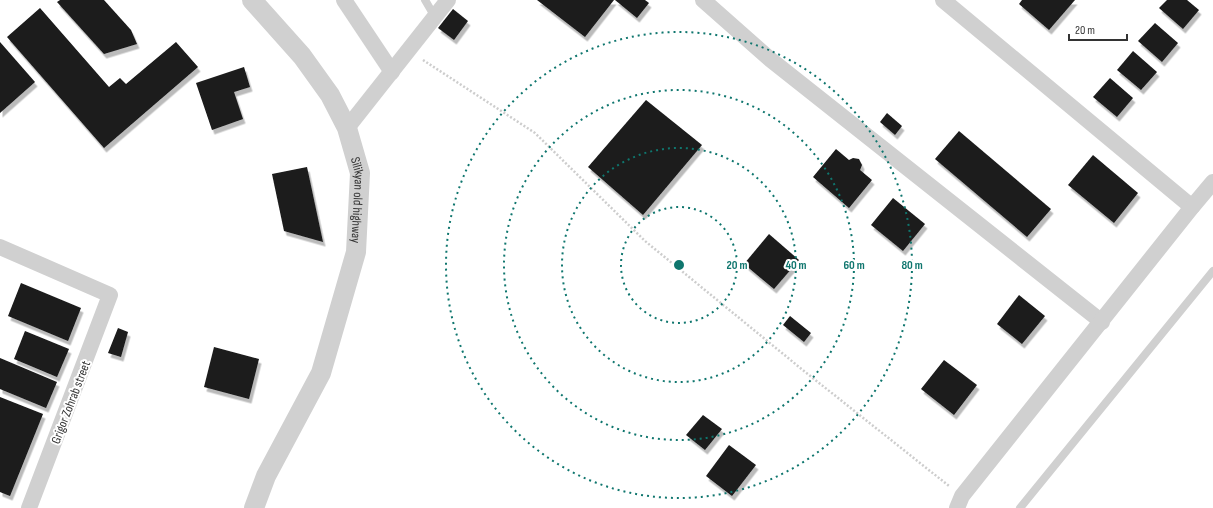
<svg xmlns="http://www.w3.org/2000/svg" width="1213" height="508" font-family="'Sofia Sans Condensed',sans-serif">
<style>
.building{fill:#1a1a1a;filter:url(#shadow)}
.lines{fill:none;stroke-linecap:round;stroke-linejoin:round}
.path{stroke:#cdcdcd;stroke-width:2.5;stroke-dasharray:2 2;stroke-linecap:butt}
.service{stroke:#d0d0d0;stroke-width:8}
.minor{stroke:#d0d0d0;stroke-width:16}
.tertiary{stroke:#d0d0d0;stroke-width:20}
.ring{fill:none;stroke:#0f766e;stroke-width:2;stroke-dasharray:2 4}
.labels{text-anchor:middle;stroke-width:4;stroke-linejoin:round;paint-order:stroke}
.street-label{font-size:13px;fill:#333;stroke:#fff}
.centre{fill:#0f766e;stroke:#fff;stroke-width:2}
.ring-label{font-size:12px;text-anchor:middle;font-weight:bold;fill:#0f766e;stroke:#fff;stroke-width:4;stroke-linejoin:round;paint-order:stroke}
</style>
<defs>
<filter id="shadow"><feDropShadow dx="2.5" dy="4.5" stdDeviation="0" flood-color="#0004"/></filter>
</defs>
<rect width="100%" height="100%" fill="#fff"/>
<g class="building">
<path d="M60,0H104L131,30L137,44L104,54L57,2Z"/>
<path d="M537,0H614L585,37Z"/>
<path d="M615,0H645L649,3L637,18Z"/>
<path d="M1022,0H1075L1049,30L1019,4Z"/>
<path d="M1167,0H1187L1199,10L1183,29L1159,8Z"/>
<path d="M40,8L109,87L120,78L126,84L176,42L198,67L104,148L7,37Z"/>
<path d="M453,9L468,21L454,40L438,28Z"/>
<path d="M1155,23L1178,43L1162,62L1138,41Z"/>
<path d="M0,42L35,82L0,113Z"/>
<path d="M1133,51L1157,72L1141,90L1117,70Z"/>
<path d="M244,67L250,87L234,92L243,119L212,130L196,83Z"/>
<path d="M1110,78L1133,98L1117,117L1093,97Z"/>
<path d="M646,100L702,145L643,215L588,167Z"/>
<path d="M887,113L902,126L895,135L880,122Z"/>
<path d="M959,131L1051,209L1027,237L935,159Z"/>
<path d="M836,149L849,160L853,158L859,159L862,165L860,170L872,180L849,208L813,177Z"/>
<path d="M1093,155L1138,193L1114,223L1068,185Z"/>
<path d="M307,167L323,242L284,231L272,174Z"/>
<path d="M893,198L925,224L903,251L871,225Z"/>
<path d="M769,234L799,260L774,289L744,264Z"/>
<path d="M21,283L81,308L68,341L8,316Z"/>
<path d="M1019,295L1045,316L1022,344L997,324Z"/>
<path d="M790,316L811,333L804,342L783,325Z"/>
<path d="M118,328L128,332L121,357L108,353Z"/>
<path d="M25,331L69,349L57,377L14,359Z"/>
<path d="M214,347L259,359L249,399L204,387Z"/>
<path d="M0,358L57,382L46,408L0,389Z"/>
<path d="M944,360L977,385L954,415L921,389Z"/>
<path d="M0,397L43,414L10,496L0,492Z"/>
<path d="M703,415L722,429L705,450L686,435Z"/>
<path d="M729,445L756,465L732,496L706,476Z"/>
</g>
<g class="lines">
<path class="path" d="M423,60L535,133L645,241L804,371L949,486"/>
<g class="service">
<path d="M425,0L435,17"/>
<path d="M1020,508L1213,271"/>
</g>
<g class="minor">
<path d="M344,0L392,72"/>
<path d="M703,0L771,60L1102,322"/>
<path d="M943,0L1192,207"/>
<path d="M347,128L448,0"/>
<path d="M0,247L110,295L29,508"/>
<path d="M957,508L962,496L1192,207L1213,182"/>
</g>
<path class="tertiary" id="s1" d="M252,0L302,56L330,95L347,128L360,173L356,252L321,373L266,476L254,508"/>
</g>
<g class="ring">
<circle cx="679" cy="265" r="58"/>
<circle cx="679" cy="265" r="117"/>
<circle cx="679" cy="265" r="175"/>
<circle cx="679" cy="265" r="233"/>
</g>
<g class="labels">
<g class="street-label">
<text dy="5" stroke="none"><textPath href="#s1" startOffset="234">Silikyan old highway</textPath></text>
<text transform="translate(70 402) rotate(-69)" y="5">Grigor Zohrab street</text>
</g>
</g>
<circle cx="679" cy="265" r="6" class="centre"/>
<g class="ring-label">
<text x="737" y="269">20 m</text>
<text x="796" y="269">40 m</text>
<text x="854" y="269">60 m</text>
<text x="912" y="269">80 m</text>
</g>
<path d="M1069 34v6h58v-6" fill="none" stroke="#333333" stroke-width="2"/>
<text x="1075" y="34" font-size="12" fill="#333333" stroke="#ffffff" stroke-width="3" paint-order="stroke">20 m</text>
</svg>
